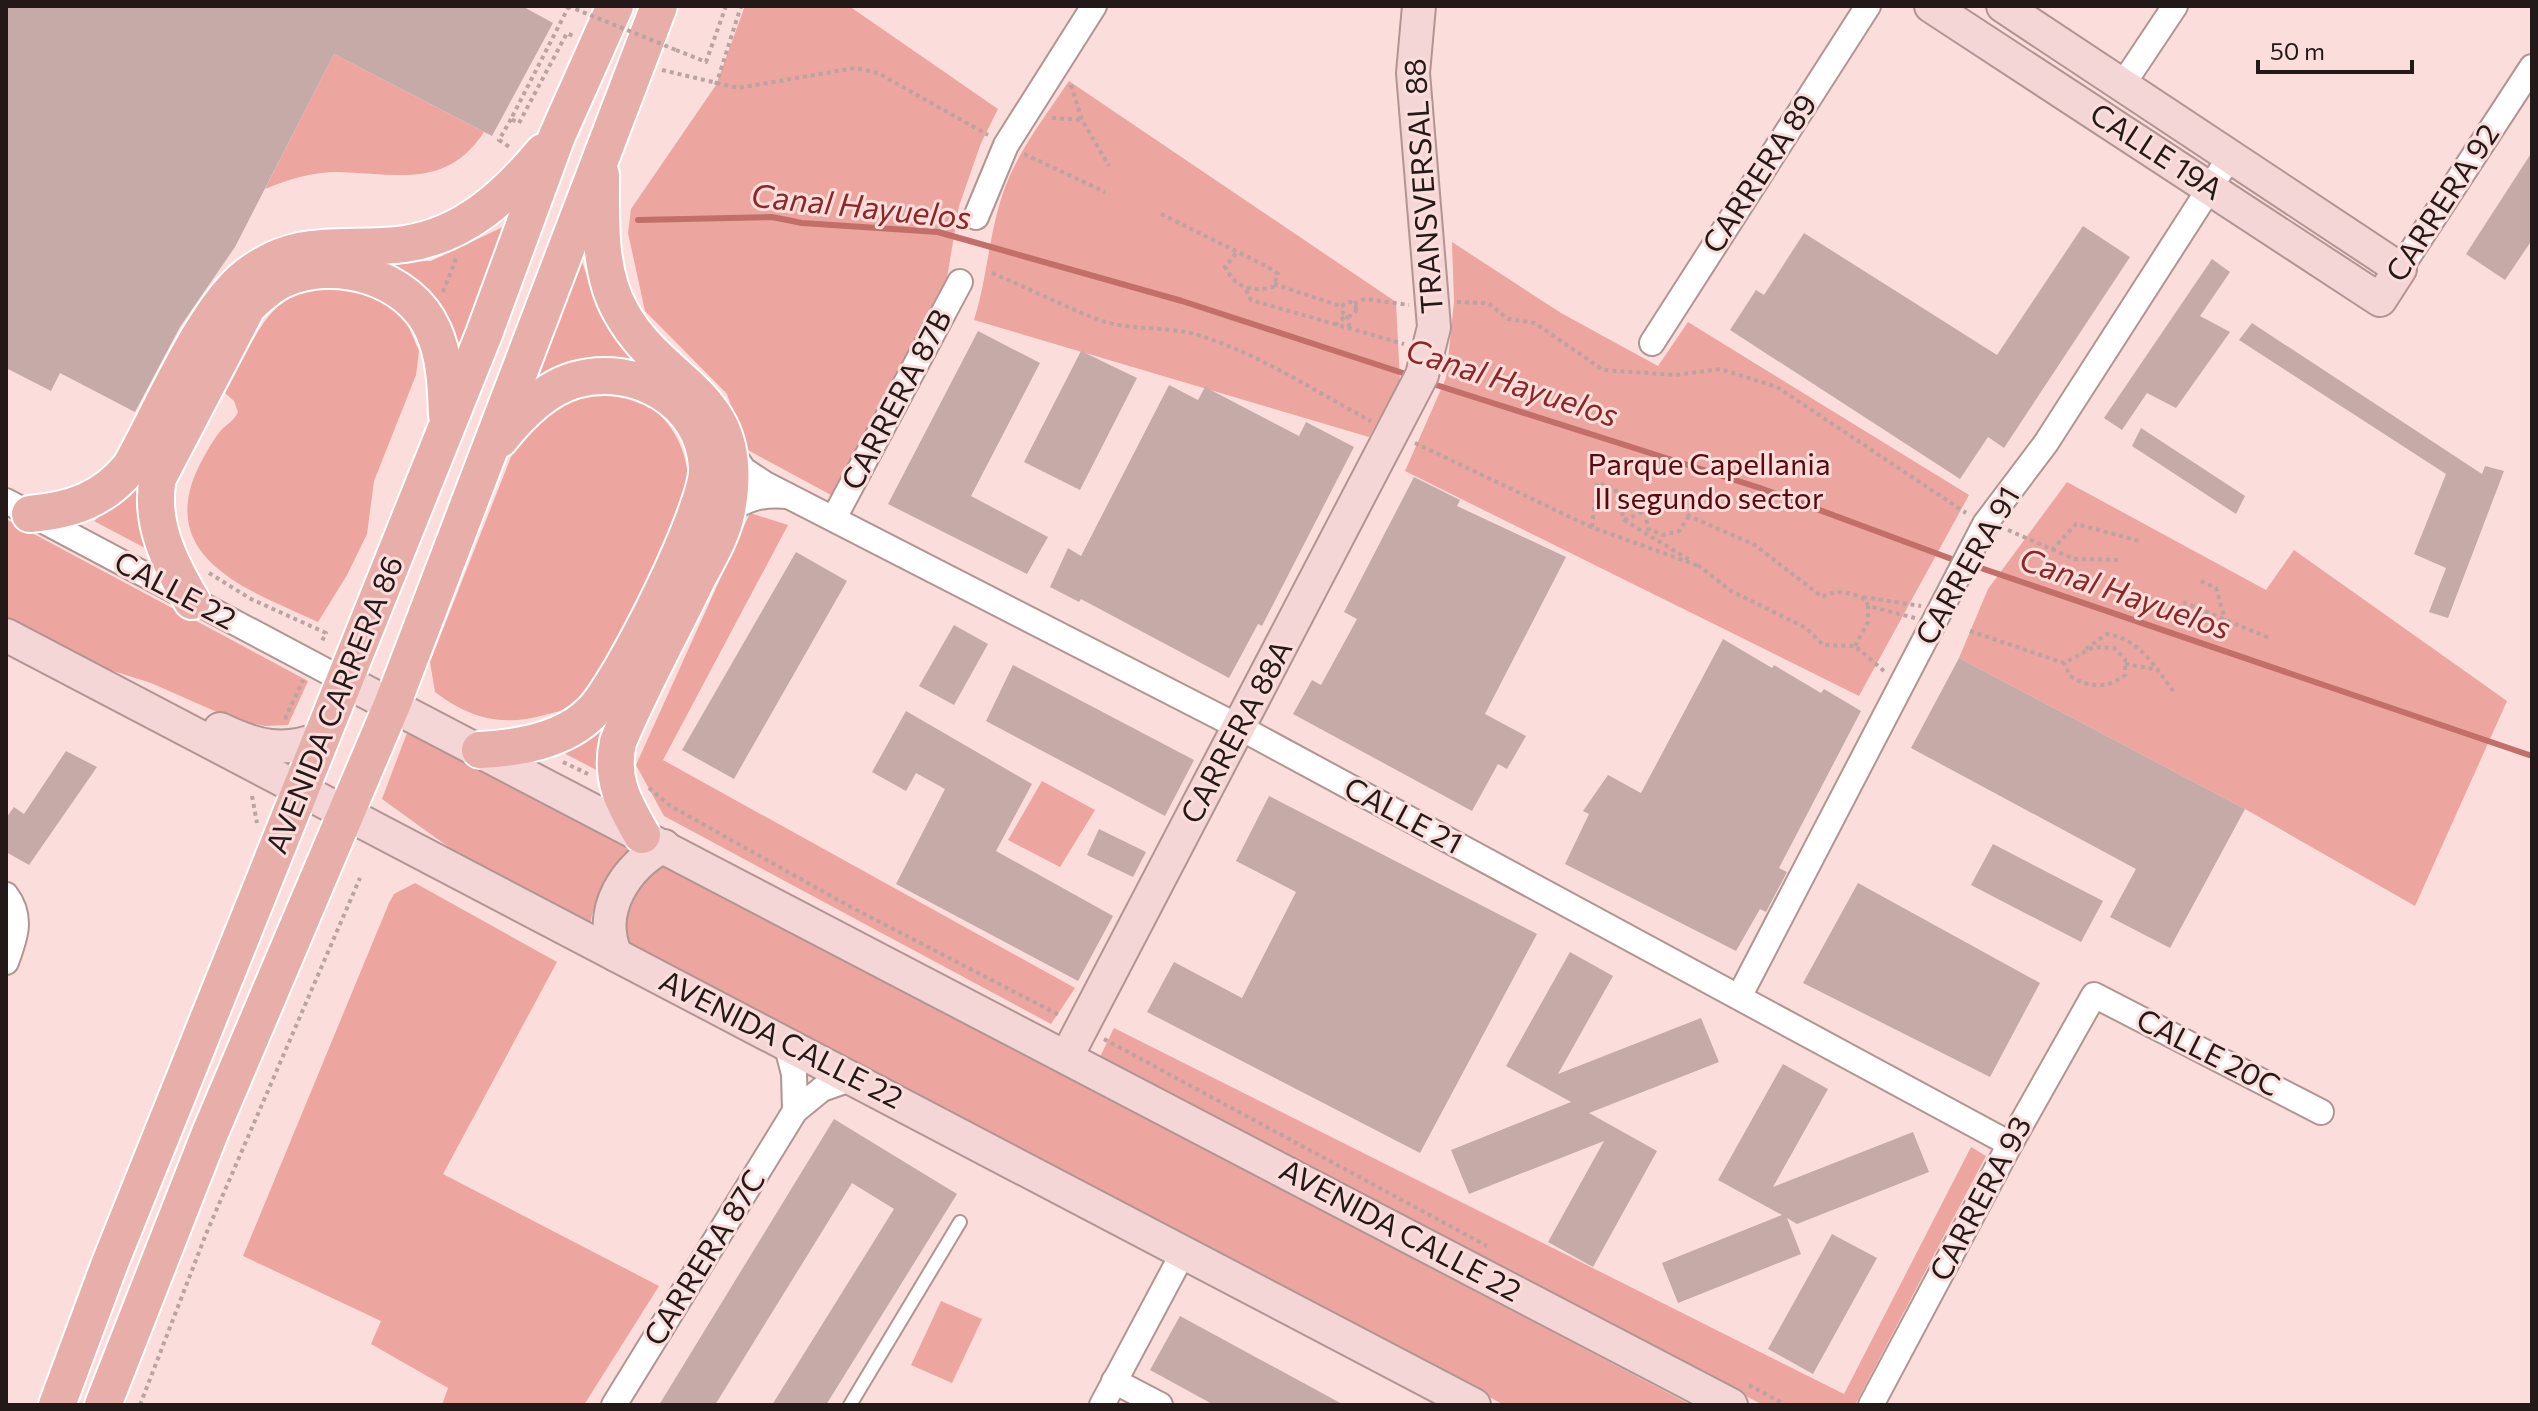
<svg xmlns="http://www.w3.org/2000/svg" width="2538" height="1411" font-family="Commissioner,sans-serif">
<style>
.green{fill:#eda59f}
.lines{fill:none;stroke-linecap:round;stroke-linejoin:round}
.stream{stroke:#c36f69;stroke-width:6}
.building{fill:#c6aaa7}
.lane-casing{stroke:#b19593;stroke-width:16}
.street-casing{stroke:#b19593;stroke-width:28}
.secondary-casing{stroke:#b19593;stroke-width:36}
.primary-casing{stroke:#fff;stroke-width:40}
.path{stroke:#baa3a0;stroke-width:4;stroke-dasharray:4 4;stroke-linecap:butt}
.lane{stroke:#fff;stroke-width:12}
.street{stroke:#fff;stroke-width:24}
.secondary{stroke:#f3d6d5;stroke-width:32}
.primary{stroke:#e7aeaa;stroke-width:36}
.path-bridge{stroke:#baa3a0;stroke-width:4;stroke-dasharray:4 4;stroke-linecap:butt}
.labels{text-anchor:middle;stroke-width:6;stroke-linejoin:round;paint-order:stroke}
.street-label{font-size:30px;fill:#231918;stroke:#fbdedb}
.park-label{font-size:30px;fill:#590a0e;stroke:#fbdedb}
.water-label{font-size:32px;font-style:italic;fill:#8d2727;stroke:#fbdedb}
</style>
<rect width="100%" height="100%" fill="#fbdedb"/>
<g class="green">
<path d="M745,6H849L998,109L981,143L959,206L946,284L831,495L746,449L727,394L645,311L628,233L631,209L716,85Z"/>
<path d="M334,54L484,132C446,190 395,173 338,172C313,172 288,179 265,189Z"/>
<path d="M1069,81L1396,302L1400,382L1369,437L974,320C987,279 989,234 1003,193C1017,152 1045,117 1069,81Z"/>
<path d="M505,226L460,355L373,262L431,261Z"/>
<path d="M1452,242L1561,313L1658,366L1688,322L1969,495L1859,696L1405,471L1446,378L1454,302Z"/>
<path d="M580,256C596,303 609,332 644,368L532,385Z"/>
<path d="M350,283L418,318L410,330L419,351L416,375L374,481L367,534L347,575L318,622C262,595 165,566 192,483C197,468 208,448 218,434C224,425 233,423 238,412L234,401L225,393C244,360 263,306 301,290C315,284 335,285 350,283Z"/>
<path d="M575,392C590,392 609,389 623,394C676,409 698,465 685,516C679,543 652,581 638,607C621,640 607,681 576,704C569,709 557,712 548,714C503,727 472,720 435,692L430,662L511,457L530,424Z"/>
<path d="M148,467L142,523L145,548L94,521L133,490Z"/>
<path d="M2067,482L2266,590L2294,550L2507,701L2415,906L2245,809L1959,658L1988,589Z"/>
<path d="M750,513L788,525L663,760L1075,988L1051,1024L664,816L636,765Z"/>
<path d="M6,519L308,681L288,725L265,726L235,720L151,683L107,669L6,616Z"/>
<path d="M621,701L604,774L558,750Z"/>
<path d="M407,733L636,849C607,872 595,891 590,927L461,856L382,799Z"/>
<path d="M1042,781L1095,810L1060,867L1008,840Z"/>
<path d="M657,860L1691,1405H1504L1345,1318L625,944L629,902Z"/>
<path d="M415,883L557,962L443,1174L659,1286L584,1405H442L448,1388L371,1344L381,1321L243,1256L389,903L394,894Z"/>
<path d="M1114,1028L1844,1394L1971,1147L1986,1156L1855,1405H1763L1099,1059Z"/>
<path d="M941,1301L982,1319L952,1383L911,1365Z"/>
</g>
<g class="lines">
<g class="stream">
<path d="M638,220L772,217L802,223L938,232L1182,301L1412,376"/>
<path d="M1430,383L1760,488L1957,561"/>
<path d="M1972,565L2532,756"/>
</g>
</g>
<g class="building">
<path d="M6,6H522L553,23L492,136L334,54L235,247L180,327L135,412L60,373L51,391L6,368Z"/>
<path d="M2532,152V240L2505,280L2466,254Z"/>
<path d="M2083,226L2130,257L2004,448L1988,437L1960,479L1730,330L1756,290L1764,295L1804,233L1997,355Z"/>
<path d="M2212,259L2230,272L2200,316L2230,332L2176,408L2147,393L2122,430L2104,418Z"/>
<path d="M2252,323L2482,474L2485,466L2504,471L2448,618L2429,612L2446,568L2414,554L2446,474L2239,340Z"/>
<path d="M978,331L1040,363L971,496L1048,537L1027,574L888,504Z"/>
<path d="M1081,351L1137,378L1080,490L1024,462Z"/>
<path d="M1169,385L1198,400L1205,387L1299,436L1306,422L1354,447L1262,626L1258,624L1229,678L1081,599L1079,602L1050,587L1068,548L1081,556Z"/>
<path d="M2141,428L2245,496L2236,514L2132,446Z"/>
<path d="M1414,477L1460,500L1457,506L1566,557L1485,714L1526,736L1507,769L1498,764L1472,811L1293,714L1312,680L1321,685L1357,619L1344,612Z"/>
<path d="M796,552L847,581L734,779L682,750Z"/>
<path d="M954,625L988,644L954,705L919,686Z"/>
<path d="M1723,639L1772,668L1774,665L1821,693L1824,689L1861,711L1779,868L1787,872L1766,912L1760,909L1736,951L1565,864L1589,814L1583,811L1608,775L1641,793Z"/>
<path d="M1959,658L2245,809L2170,948L2110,917L2136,869L1911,748Z"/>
<path d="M1013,665L1194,760L1165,816L986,721Z"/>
<path d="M906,711L1032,784L996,851L1113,916L1078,981L896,884L945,789L916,773L906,791L872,772Z"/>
<path d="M66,751L97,767L29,865L6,852V818L14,807L24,814Z"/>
<path d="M1269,796L1537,934L1420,1153L1147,1012L1174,962L1242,998L1296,892L1236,861Z"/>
<path d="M1099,829L1146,852L1133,877L1087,855Z"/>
<path d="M1993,844L2103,901L2081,942L1971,885Z"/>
<path d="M1858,883L2040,983L1990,1077L1803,983Z"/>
<path d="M1570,952L1613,976L1558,1074L1701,1018L1719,1062L1589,1113L1657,1151L1593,1267L1548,1242L1604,1141L1469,1194L1451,1150L1571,1102L1506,1066Z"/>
<path d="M1783,1064L1828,1089L1773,1187L1913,1132L1929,1172L1797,1224L1787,1218L1801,1254L1678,1303L1662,1263L1782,1215L1718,1180Z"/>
<path d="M834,1119L957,1194L826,1405H772L894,1209L852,1183L715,1405H659Z"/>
<path d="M1832,1234L1877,1258L1813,1374L1768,1349Z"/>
<path d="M1180,1316L1344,1405H1214L1150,1370Z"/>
</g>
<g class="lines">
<defs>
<path id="lane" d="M850,1405L960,1222"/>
<g id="street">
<path d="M2123,84L2175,6"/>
<path d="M976,217L1006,145L1094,6"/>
<path d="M2400,269L2532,67"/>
<path d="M1652,343L1868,6"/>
<path d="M728,448L744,470L765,484L1239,727L2010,1144"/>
<path d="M6,501L345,681"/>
<path d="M727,513C746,497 764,494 788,496"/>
<path d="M834,518L960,282"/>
<path d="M6,895C23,917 15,938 6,962"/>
<path d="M1739,997L1985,524L2046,443L2231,155"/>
<path d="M786,1043L794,1074L795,1111"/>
<path d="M1114,1381L1160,1405"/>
<path d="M614,1405L795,1111L822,1089L853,1078"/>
<path d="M1102,1405L1183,1253"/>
<path d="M1871,1405L2010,1144L2094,995L2321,1112"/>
</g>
<g id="secondary">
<path d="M1931,6L2380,300L2400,269L2003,6"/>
<path d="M6,635C493,895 985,1147 1474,1405"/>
<path d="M345,681L1731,1405"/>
<path d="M220,729C257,747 283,753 322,738"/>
<path d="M616,955C596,911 626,866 664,846"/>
<path d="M1067,1056L1422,375L1434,327L1413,73L1419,6"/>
</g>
<g id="primary">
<path d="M601,175C601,219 598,272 621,312C663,389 749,393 727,510C723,533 709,557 698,577C672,632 641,686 618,742C610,779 623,802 642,835"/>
<path d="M30,514C72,510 103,500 130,467C159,416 204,309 247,276C300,235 346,252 405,244C465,235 506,196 543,152"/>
<path d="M192,601C170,564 149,522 158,478L248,306C258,297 269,286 282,280C334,256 409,276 433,330C445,356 446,387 447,415"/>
<path d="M480,750C518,748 564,741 592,712C621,683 710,506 707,467C704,401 635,363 575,380C544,389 519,415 500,439"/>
<path d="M57,1405L110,1263L484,334L557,136L615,6"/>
<path d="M103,1405L210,1133L392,705L659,6"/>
</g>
</defs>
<use href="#lane" class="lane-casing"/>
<use href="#street" class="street-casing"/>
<use href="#secondary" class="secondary-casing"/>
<use href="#primary" class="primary-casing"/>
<g class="path">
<path d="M569,6L511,119L519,123L567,33L573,36"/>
<path d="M676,50L706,62L726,6"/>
<path d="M662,70L738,88L855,68L878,73L988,135"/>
<path d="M716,85L741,6"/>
<path d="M1071,85L1082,120L1109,166"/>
<path d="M1052,118L1082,120"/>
<path d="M511,119L499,140L511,148"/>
<path d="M1024,154L1105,192"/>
<path d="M1161,214L1268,267L1278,274L1273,287C1250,292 1236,288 1225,267L1237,252"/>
<path d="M992,273C1028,288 1063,306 1099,320C1133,332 1168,325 1201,336C1261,355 1316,392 1371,421"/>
<path d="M1274,284L1343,307"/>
<path d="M1246,290L1251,300L1404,344"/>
<path d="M443,292L457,256"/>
<path d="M1457,302L1488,303L1508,319L1535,323L1603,370L1676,375L1720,369L1777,387L1966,513"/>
<circle cx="1349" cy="309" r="7"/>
<path d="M1354,304L1365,299L1409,305"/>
<path d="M1335,325L1347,315L1350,330"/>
<path d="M1415,443L1591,527L1699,566"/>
<path d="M1689,516L1679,531L1663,535L1648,529L1646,518L1653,504L1676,499L1689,516L1755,545L1822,597C1836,589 1852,592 1866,600L1868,606"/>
<path d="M1624,520L1647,510"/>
<path d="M1592,527L1597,483L1615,488L1624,520L1691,561"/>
<path d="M2008,530L2074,559L2119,560"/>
<path d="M2052,550L2076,524L2140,541"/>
<path d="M1698,565L1731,591L1806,628L1823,645L1855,646L1884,671"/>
<path d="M209,573L251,599L326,633L321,643"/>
<path d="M2201,581L2216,588L2225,619"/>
<path d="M1863,597L1921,606"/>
<path d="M2183,602L2269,638"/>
<path d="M1970,631L2064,663L2094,647L2114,648L2125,659V675C2107,689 2089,688 2070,676L2064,663"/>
<path d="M1855,646L1868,622V606L1915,618"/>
<path d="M2086,649L2107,634C2141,640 2154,666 2174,692"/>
<path d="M2125,664L2154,669"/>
<path d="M285,719L303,680"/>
<path d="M563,762L588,774"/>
<path d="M649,788L669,805L847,905L1061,1016"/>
<path d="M252,796L257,823"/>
<path d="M1104,1039L1487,1246"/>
<path d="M1749,1385L1786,1405"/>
<path d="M140,1405L206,1234L360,878"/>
</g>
<use href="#lane" class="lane"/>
<use href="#street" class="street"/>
<use href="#secondary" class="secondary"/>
<use href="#primary" class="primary"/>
<path class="path-bridge" d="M568,6L676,50"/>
</g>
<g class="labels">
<g class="street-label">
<text transform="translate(2156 152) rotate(33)" y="10">CALLE 19A</text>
<text transform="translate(1760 174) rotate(-57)" y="10">CARRERA 89</text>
<text transform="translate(1424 186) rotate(-94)" y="10">TRANSVERSAL 88</text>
<text transform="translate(2443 203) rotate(-57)" y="10">CARRERA 92</text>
<text transform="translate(897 400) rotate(-62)" y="10">CARRERA 87B</text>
<text transform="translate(1968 566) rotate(-60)" y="10">CARRERA 91</text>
<text transform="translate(175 591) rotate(28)" y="10">CALLE 22</text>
<text transform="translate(335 705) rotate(-68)" y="10">AVENIDA CARRERA 86</text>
<text transform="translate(1237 732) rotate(-62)" y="10">CARRERA 88A</text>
<text transform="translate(1403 816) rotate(28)" y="10">CALLE 21</text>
<text transform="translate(781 1040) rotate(27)" y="10">AVENIDA CALLE 22</text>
<text transform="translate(2208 1053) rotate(27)" y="10">CALLE 20C</text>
<text transform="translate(1981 1199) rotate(-62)" y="10">CARRERA 93</text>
<text transform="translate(1400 1231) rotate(28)" y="10">AVENIDA CALLE 22</text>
<text transform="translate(705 1258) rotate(-58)" y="10">CARRERA 87C</text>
</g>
<g class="park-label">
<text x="1709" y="475">Parque Capellania<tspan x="1709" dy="34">II segundo sector</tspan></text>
</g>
<g class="water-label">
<text transform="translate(861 207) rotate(6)" y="11">Canal Hayuelos</text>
<text transform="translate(1512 383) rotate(18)" y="11">Canal Hayuelos</text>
<text transform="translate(2125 594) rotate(19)" y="11">Canal Hayuelos</text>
</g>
</g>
<rect width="2538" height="1411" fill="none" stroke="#231918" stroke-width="16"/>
<path d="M2258 60v12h154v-12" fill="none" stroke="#231918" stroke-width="4"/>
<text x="2270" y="60" font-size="24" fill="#231918" stroke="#fbdedb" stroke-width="6" paint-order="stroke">50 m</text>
</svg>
